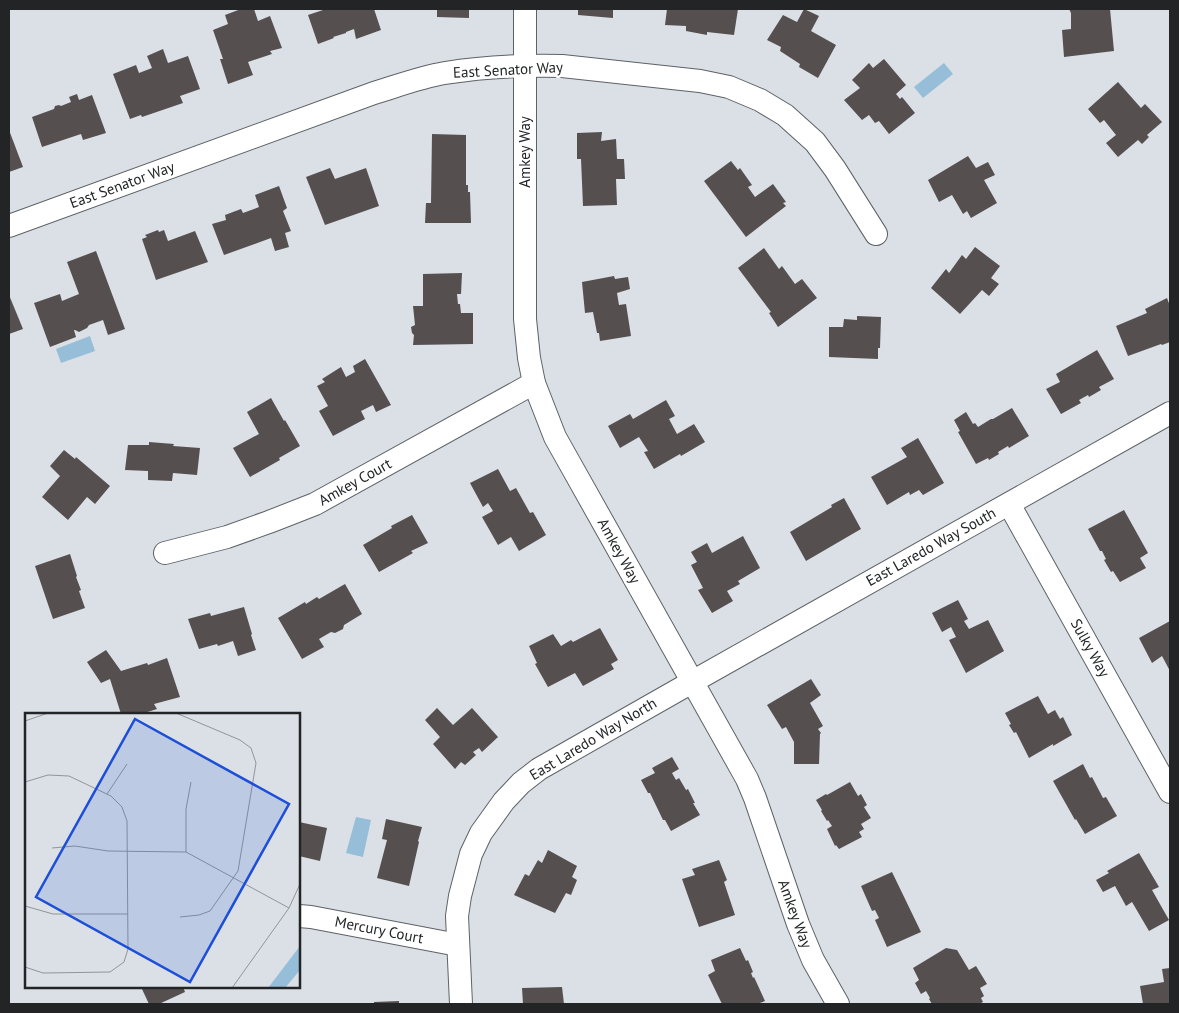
<svg xmlns="http://www.w3.org/2000/svg" width="1179" height="1013" font-family="'PT Sans',sans-serif">
<style>
.water{fill:#96bed8}
.building{fill:#564f4f}
.lines{fill:none;stroke-linecap:round;stroke-linejoin:round}
.minor-casing{stroke:#5d6266;stroke-width:24}
.minor{stroke:#fff;stroke-width:22}
.labels{text-anchor:middle;stroke-width:5;stroke-linejoin:round;paint-order:stroke}
.street-label{font-size:15px;fill:#222426;stroke:#fff}
.inset-road{fill:none;stroke:#909599;stroke-width:1}
.view{fill:#1d4ed8;fill-opacity:0.15;stroke:#1d4ed8;stroke-width:2.5}
.inset-edge{fill:none;stroke:#222426;stroke-width:2.5}
</style>
<rect width="100%" height="100%" fill="#dae0e5"/>
<g class="water">
<path d="M944,63L953,74L923,98L914,87Z"/>
<path d="M90,336L95,351L61,363L56,349Z"/>
<path d="M356,817L371,820L363,857L346,853Z"/>
</g>
<g class="building">
<path d="M241,9H254L258,21L270,16L282,48L270,51L272,54L248,62L253,75L228,84L220,59H223L213,30L228,24L225,15Z"/>
<path d="M326,9H374L381,30L356,39L354,29L346,32V33L333,37L334,38L318,44L308,15Z"/>
<path d="M437,9H469V18L437,17Z"/>
<path d="M578,9H613V18L578,15Z"/>
<path d="M667,9H738L734,35L707,32V35L686,31V26L665,25Z"/>
<path d="M804,9L819,16L811,31L836,45L818,78L799,67L800,64L780,51L781,47L767,40L783,15L797,22Z"/>
<path d="M1069,9H1110L1114,51L1064,57L1062,30L1071,29V13Z"/>
<path d="M163,49L168,63L188,56L200,89L180,96L183,103L142,117L141,115L130,119L113,74L136,65L139,73L152,68L147,56Z"/>
<path d="M884,59L906,85L896,94L900,99L902,97L915,113L889,134L879,121L875,123L869,115L862,120L844,100L860,88L852,80L869,63L873,68Z"/>
<path d="M1118,82L1141,108L1145,104L1162,122L1147,135L1149,137L1142,144L1138,140L1118,157L1106,143L1116,135L1104,120L1100,123L1088,109Z"/>
<path d="M77,94L79,100L92,95L106,133L83,140L81,134L42,147L32,117L54,109L55,106L59,105L61,106L71,102L69,97Z"/>
<path d="M9,130L23,167L9,172Z"/>
<path d="M602,132L601,141L616,139L617,159H624L625,179H616L617,205L583,206L581,159H577V133Z"/>
<path d="M432,134L466,135V185H468V192H470L471,223H425L426,203H431Z"/>
<path d="M968,156L976,168L988,162L995,175L984,180L997,203L971,218L967,211L963,214L952,195L939,202L928,180Z"/>
<path d="M731,161L738,170L740,168L752,185L748,187L755,197L773,184L786,202L783,203L786,206L746,237L704,181Z"/>
<path d="M330,168L335,179L366,168L379,206L325,225L306,177Z"/>
<path d="M279,186L287,208L283,211L291,231L285,233L289,247L275,251L271,238L224,255L212,224L226,220L225,215L241,209L243,213L259,207L255,195Z"/>
<path d="M158,230L159,232L164,230L168,241L195,231L208,262L156,280L142,239L147,237L145,235Z"/>
<path d="M975,247L1000,266L991,278L999,284L989,296L982,290L960,314L931,288L946,269L949,273L962,255L966,259Z"/>
<path d="M764,248L779,269L782,266L795,284L802,279L817,298L778,327L769,313L771,312L738,268Z"/>
<path d="M96,251L125,329L108,335L103,320L89,325L87,328L79,332L75,330H74L76,337L50,347L34,303L60,294L62,301L79,294L67,262Z"/>
<path d="M462,273L461,294H457L458,304H460L461,313H473V344L413,345L414,335L412,333L411,327L415,325L413,306H423V274Z"/>
<path d="M614,276L615,279L628,277L630,289L617,293L619,305L626,304L631,336L600,341L599,333H597L593,312L585,313L582,282Z"/>
<path d="M9,295L23,329L9,334Z"/>
<path d="M1167,298L1170,306V342L1162,345L1161,344L1128,356L1116,326L1147,313L1145,309Z"/>
<path d="M857,316L881,317L880,348H878V359L829,357V327H843L844,319L857,320Z"/>
<path d="M1097,350L1114,379L1099,387L1101,390L1089,397L1088,395L1079,400L1081,403L1061,414L1046,389L1060,382L1056,374Z"/>
<path d="M365,359L391,405L376,412L373,405L361,411L365,419L333,436L319,411L328,406L317,386L325,382L322,379L341,367L346,377L355,372L353,366Z"/>
<path d="M271,398L284,421L285,420L300,446L279,458L280,460L250,477L233,448L259,434L247,412Z"/>
<path d="M666,400L675,416L669,419L677,434L694,424L705,442L681,456L680,454L654,469L644,452L648,451L639,437L620,448L608,426L630,414L633,419Z"/>
<path d="M1012,408L1029,436L1009,448L1008,446L998,452L999,454L989,460L988,458L976,464L958,432L960,431L954,420L966,412L973,424L975,423L978,427L991,419H993Z"/>
<path d="M918,438L944,483L923,495L919,490L910,495L909,492L887,505L871,477L907,457L901,448Z"/>
<path d="M149,442L174,444L173,446L200,448L197,475L173,473L172,481L148,480V471L125,470L128,445H149Z"/>
<path d="M64,450L75,459L76,457L110,486L95,504L87,497L68,520L42,497L60,476L50,466Z"/>
<path d="M498,469L510,491L516,488L530,513L533,512L546,535L519,551L511,537L498,545L482,517L493,511L488,503L483,507L470,483Z"/>
<path d="M844,498L861,529L806,561L790,532L832,507L831,505Z"/>
<path d="M1124,510L1148,553L1140,558L1146,568L1120,582L1113,571L1111,572L1104,560L1106,559L1102,551H1100L1088,529Z"/>
<path d="M412,515L428,543L411,551L413,553L379,572L363,545L392,528L391,526Z"/>
<path d="M743,536L760,568L738,581L740,584L727,591L733,601L712,613L698,590L703,588L691,565L697,562L691,552L707,543L712,553Z"/>
<path d="M70,554L77,576L76,577L81,590L79,591L85,608L53,619L35,566Z"/>
<path d="M345,584L362,614L344,625L343,629L335,633L331,632L319,639L324,647L302,659L278,618L305,602L306,604L317,597L319,599Z"/>
<path d="M958,600L968,619L964,621L969,629L988,620L1004,651L966,673L949,640L956,637L951,627L942,632L932,613Z"/>
<path d="M244,607L252,634L251,635L256,650L238,656L233,641L218,646L217,644L199,649L188,619L210,613L211,616Z"/>
<path d="M1170,621V671L1162,656L1152,663L1139,638Z"/>
<path d="M600,628L618,660L611,664L614,669L583,686L575,673L548,687L535,664L537,663L529,646L553,634L561,646L571,640L573,642Z"/>
<path d="M106,650L121,671L147,663L148,665L167,658L180,697L154,704L157,709L141,714H121L110,679L101,683L87,662Z"/>
<path d="M811,679L821,695L810,703L823,726L818,729L821,733L820,734L819,764H794V742L786,727L782,729L767,705Z"/>
<path d="M1038,696L1048,714L1055,710L1060,719L1063,717L1072,735L1053,746V744L1029,758L1016,732L1014,733L1009,725L1011,724L1005,713Z"/>
<path d="M437,708L453,725L472,708L498,737L482,752L479,748L473,752L476,755L465,765L461,762L455,769L433,744L440,737L425,720Z"/>
<path d="M672,757L679,769L672,773L676,780L679,778L686,790L688,789L695,803H693L700,815L671,831L665,820H663L650,793H648L641,780L655,773L652,768Z"/>
<path d="M1083,764L1090,778L1092,777L1103,798L1106,797L1117,816L1085,834L1076,819L1075,820L1053,781Z"/>
<path d="M850,782L858,796L861,794L867,805L864,807L871,818L861,824L864,829L859,832L862,837L839,849L836,845L835,846L827,829L832,826L828,820L827,821L821,811L822,810L816,800L826,794L827,795Z"/>
<path d="M386,819L422,827L418,841L419,842L409,886L377,878L387,840L382,839Z"/>
<path d="M299,822L327,828L320,861L299,856Z"/>
<path d="M548,850L577,866L572,877L577,880L571,895L566,893L555,913L514,895L525,874L529,876L538,860L542,863Z"/>
<path d="M1139,853L1159,887L1152,890L1169,920L1149,931L1132,902L1126,906L1115,886L1103,892L1096,880L1109,873L1107,871Z"/>
<path d="M719,860L727,880L724,882L735,915L699,927L682,879L695,875L692,869Z"/>
<path d="M892,872L921,932L887,947L875,920L879,918L875,910L872,911L861,886Z"/>
<path d="M740,948L746,961L748,960L753,972L751,973L753,978L754,977L765,1001L757,1004H722L708,975L715,971L711,960Z"/>
<path d="M946,948L957,950L969,970L976,966L987,984L980,988L984,996L981,998L983,1002L979,1004H932L929,999L930,998L926,991L921,994L915,983L919,980L913,968Z"/>
<path d="M1170,968V1004H1143L1140,986L1164,982L1162,969Z"/>
<path d="M141,987H183L185,992L159,1004H149Z"/>
<path d="M562,987L564,1004H523L522,988Z"/>
<path d="M399,1001V1004H374V1002Z"/>
</g>
<g class="lines">
<defs>
<g id="minor">
<path d="M525,9V319L529,358L534,383L555,437L747,779L755,798L798,924L813,960L838,1004"/>
<path d="M9,226L374,93C397,86 421,77 445,73C483,67 523,65 562,66L700,81L729,87L760,100L785,115L815,142L835,169L876,234"/>
<path d="M1009,504L1170,792"/>
<path d="M165,553L227,537L269,522L315,504L534,383"/>
<path d="M299,916L311,917L458,945"/>
<path d="M461,1004L457,916L460,896L471,854L481,833L504,801L521,783L539,769L692,682L1170,413"/>
</g>
</defs>
<use href="#minor" class="minor-casing"/>
<use href="#minor" class="minor"/>
</g>
<g class="labels">
<g class="street-label">
<text transform="translate(508 70) rotate(-3)" y="5">East Senator Way</text>
<text transform="translate(525 152) rotate(-90)" y="5">Amkey Way</text>
<text transform="translate(122 185) rotate(-20)" y="5">East Senator Way</text>
<text transform="translate(355 482) rotate(-29)" y="5">Amkey Court</text>
<text transform="translate(931 547) rotate(-29)" y="5">East Laredo Way South</text>
<text transform="translate(619 551) rotate(61)" y="5">Amkey Way</text>
<text transform="translate(1090 648) rotate(61)" y="5">Sulky Way</text>
<text transform="translate(593 739) rotate(-31)" y="5">East Laredo Way North</text>
<text transform="translate(795 914) rotate(70)" y="5">Amkey Way</text>
<text transform="translate(379 930) rotate(11)" y="5">Mercury Court</text>
</g>
</g>
<g transform="translate(25 713)">
<rect width="275" height="275" fill="#dae0e5"/>
<path d="M275,233V257L260,275H243Z" fill="#96bed8"/>
<path class="inset-road" d="M151,0L215,27L226,35L231,50L213,158L185,198L174,202L155,204M0,8L23,0M0,69L23,62L44,63L86,83L97,94L102,108L103,236L99,249L85,259L18,260L0,254M82,81L102,51M27,135L50,133L83,138L161,139L264,195M161,139V96L166,69M0,193L28,201H103M207,275L264,195L275,171"/>
<path class="view" d="M110,6L264,91L165,269L11,184Z"/>
<rect width="275" height="275" class="inset-edge"/>
</g>
<rect width="1179" height="1013" fill="none" stroke="#222426" stroke-width="20"/>
</svg>
